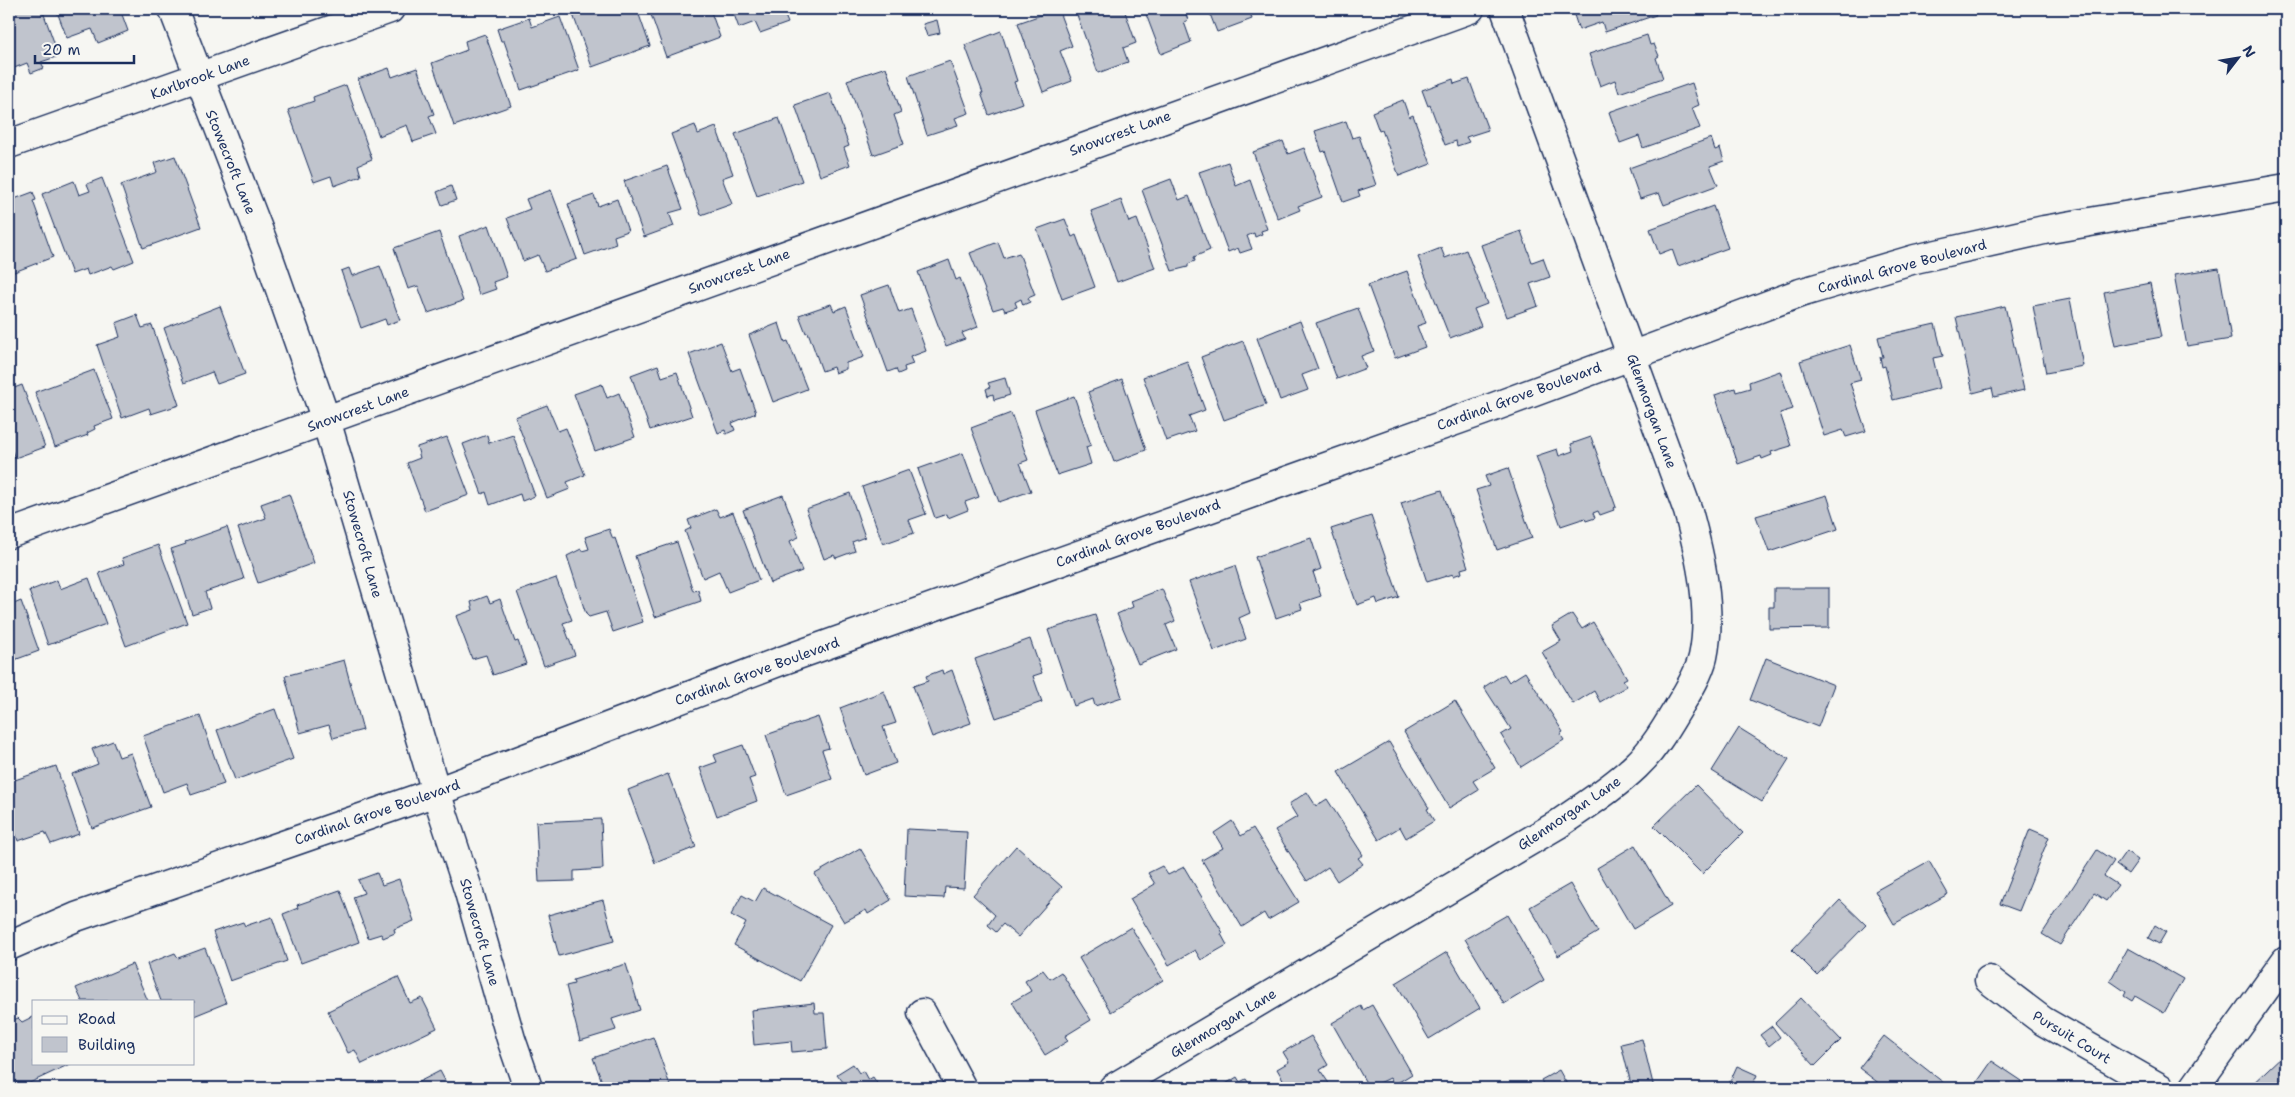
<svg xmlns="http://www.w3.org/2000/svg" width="2295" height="1097" font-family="'Shantell Sans',sans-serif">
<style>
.building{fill:#c0c4cd;stroke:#1b2f5e}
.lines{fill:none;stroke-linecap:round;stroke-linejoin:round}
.street-casing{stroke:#1b2f5e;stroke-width:31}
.secondary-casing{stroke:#1b2f5e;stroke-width:31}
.street{stroke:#f6f6f2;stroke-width:28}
.secondary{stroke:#f6f6f2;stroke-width:28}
.labels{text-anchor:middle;stroke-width:4.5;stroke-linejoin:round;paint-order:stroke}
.street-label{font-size:14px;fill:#1b2f5e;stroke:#f6f6f2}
</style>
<rect width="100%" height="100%" fill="#f6f6f2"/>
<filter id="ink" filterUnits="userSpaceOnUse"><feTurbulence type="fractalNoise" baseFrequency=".02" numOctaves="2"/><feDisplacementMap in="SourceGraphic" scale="10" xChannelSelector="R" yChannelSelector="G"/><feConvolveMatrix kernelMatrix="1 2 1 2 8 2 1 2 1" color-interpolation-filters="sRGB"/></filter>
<g filter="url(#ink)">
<g class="building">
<path d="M9,9H42L59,56L41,62L44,68L31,73L27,63L9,70Z"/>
<path d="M56,9H120L128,31L98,43L92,29L67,38Z"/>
<path d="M571,9H637L650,46L592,67Z"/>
<path d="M649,9H710L720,37L666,57Z"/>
<path d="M732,9H791L783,11L788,23L760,33L755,22L739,28Z"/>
<path d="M1058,9L1072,46L1060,51L1072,81L1043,92L1018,23Z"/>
<path d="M1095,9H1124L1136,43L1123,48L1128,62L1098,73L1077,15Z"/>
<path d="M1144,9H1184L1188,20L1184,22L1191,42L1161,54Z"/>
<path d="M1208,9H1249L1252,19L1217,32Z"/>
<path d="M1572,9H1653L1656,15L1605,32L1602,22L1579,30Z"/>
<path d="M560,17L579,70L521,90L504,41H501L497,29L529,18L532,27Z"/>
<path d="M937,20L940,33L927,36L923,24Z"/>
<path d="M1001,31L1017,81L1014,82L1022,103L989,115L981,93H983L965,45Z"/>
<path d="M485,34L511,106L454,126L432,63L467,50L465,41Z"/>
<path d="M1647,35L1650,45L1654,44L1659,56L1656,58L1663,78L1619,93L1615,80L1600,86L1589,54Z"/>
<path d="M950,61L969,113L955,118L958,125L927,135L908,76Z"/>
<path d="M886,67L901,112L894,115L904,144L873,155L847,80Z"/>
<path d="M389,68L392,77L417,68L434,114L429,116L436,134L413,142L407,125L379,136L358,79Z"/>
<path d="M1453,79L1454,84L1469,79L1488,130L1466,137L1469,142L1457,146L1456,141L1445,145L1430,105L1428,106L1422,90Z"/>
<path d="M1692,83L1699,105L1692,108L1700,128L1643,148L1639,136L1620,143L1609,112Z"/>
<path d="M346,85L372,159L358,165L361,176L334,186L331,176L314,182L288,110L314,101L313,97Z"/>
<path d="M830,93L849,146L844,148L850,165L820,176L795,105Z"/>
<path d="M1403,100L1409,117L1413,115L1431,164L1399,176L1382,130L1379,131L1372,112Z"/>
<path d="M779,118L802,181L757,196L735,134Z"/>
<path d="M1346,121L1352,138L1359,136L1376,185L1358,191L1360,196L1343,202L1325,151L1322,152L1315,131Z"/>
<path d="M695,125L698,134L716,127L733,174L722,178L732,204L701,215L671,134Z"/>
<path d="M1711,138L1715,150L1720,148L1724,161L1710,166L1718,185L1664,205L1659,193L1640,199L1629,168Z"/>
<path d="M1283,141L1288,154L1304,148L1322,197L1298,206L1300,210L1278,219L1253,152Z"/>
<path d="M175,156L201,227L143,248L121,185L157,172L154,163Z"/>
<path d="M1228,162L1236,186L1250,180L1267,229L1261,231L1262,234L1255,237L1254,233L1247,236L1252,249L1240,253L1238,248L1228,252L1199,172Z"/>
<path d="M667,166L683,209L669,213L674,226L644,237L624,181Z"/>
<path d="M102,178L134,261L114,269L112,266L88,275L86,269L72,274L42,194L74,181L79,195L90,191L87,184Z"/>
<path d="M1171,179L1179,200L1189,196L1210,250L1194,257L1195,261L1188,264V267L1172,271L1142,190Z"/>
<path d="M451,186L456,200L442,205L437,192Z"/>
<path d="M551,190L577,259L545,271L538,255L523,261L507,218L530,209L526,199Z"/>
<path d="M33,192L36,200L33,201L53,257L9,274V201Z"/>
<path d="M594,195L598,206L617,199L628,231L614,236L616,244L585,255L568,204Z"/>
<path d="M1121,200L1129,222L1137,219L1155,268L1117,282L1091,211Z"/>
<path d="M1713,206L1728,248L1678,266L1672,249L1659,254L1650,229Z"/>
<path d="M1065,219L1072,237L1076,235L1095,287L1062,299L1037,229Z"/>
<path d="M489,225L507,277L493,282L496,289L479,295L459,236Z"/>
<path d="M1521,231L1532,262L1543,258L1550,277L1530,284L1538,306L1507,317L1481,245Z"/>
<path d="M439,232L463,301L428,313L418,286L408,289L394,248Z"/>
<path d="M998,242L1004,258L1019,253L1035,295L1028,298L1030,302L1023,305L1021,299L1015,302L1017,307L1005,311L1003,307L993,310L970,253Z"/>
<path d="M1441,248L1445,258L1466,250L1487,304L1474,309L1481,326L1450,338L1418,257Z"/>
<path d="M949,260L956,280L960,278L978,327L962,333L965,339L946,346L918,272Z"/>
<path d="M380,266L400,320L387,325L385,319L361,328L341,271L349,268L352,276Z"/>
<path d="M2219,268L2231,339L2187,346L2174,275Z"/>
<path d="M1407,271L1426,323L1417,326L1425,347L1395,358L1368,285Z"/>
<path d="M2150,283L2161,337L2115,346L2104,292Z"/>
<path d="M889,285L899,313L911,309L926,351L910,357L913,364L904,367L905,371L898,374L896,369L888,372L860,295Z"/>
<path d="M2070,299L2083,366L2046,373L2033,306Z"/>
<path d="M831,304L834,311L846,306L864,357L846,363V369L835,373L833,367L822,371L808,332L806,333L799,315Z"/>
<path d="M220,306L245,374L217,384L212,372L184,383L164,328Z"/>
<path d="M2005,306L2024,390L1994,397L1992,388L1973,393L1956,317Z"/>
<path d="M1358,308L1374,351L1361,356L1366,368L1337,379L1316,323Z"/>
<path d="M137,315L142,328L152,325L179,405L151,414L149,408L122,418L97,345L120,337L116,323Z"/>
<path d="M1300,321L1318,369L1302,375L1308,390L1280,400L1257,338Z"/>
<path d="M779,323L785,342L788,341L807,389L773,402L749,335Z"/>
<path d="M1935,324L1943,356L1933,358L1940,388L1893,400L1885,366L1882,367L1880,357H1883L1878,337Z"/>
<path d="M1243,341L1266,405L1224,420L1201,357Z"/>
<path d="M721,342L732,371L740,368L756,413L732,423L735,430L726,434L725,430L718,433L689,354Z"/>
<path d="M1850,345L1861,380L1850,383L1866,431L1846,437L1843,430L1824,436L1800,361Z"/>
<path d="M1187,361L1205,410L1189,416L1195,431L1166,441L1143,377Z"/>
<path d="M658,365L662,377L677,372L692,416L650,430L631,375Z"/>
<path d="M94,370L113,419L94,426L95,429L87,433L88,435L55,447L35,392Z"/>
<path d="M1780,371L1793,409L1780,413L1791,446L1771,452L1772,455L1762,459L1761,456L1738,464L1715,395L1735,388L1736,392L1750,388L1749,382Z"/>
<path d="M1005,378L1010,395L994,400L993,394L988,396L986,389L990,387L988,383Z"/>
<path d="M1122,379L1146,450L1114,462L1088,392Z"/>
<path d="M602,384L607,398L619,393L635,437L595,451L574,394Z"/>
<path d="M22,385L45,447L15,458L12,451L9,452V390Z"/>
<path d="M1074,396L1091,445L1086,447L1091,464L1057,475L1035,410Z"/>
<path d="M547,405L558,431L566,428L585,475L567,482L570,489L547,498L515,417Z"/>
<path d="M1011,413L1028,460L1020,463L1031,491L999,502L971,428Z"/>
<path d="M487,435L489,443L513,435L535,496L522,501L520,494L490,505L486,492L482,494L463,444Z"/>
<path d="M447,437L469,495L425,511L407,463L420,458L417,447Z"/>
<path d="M1591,437L1616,507L1613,508L1614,510L1600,515L1598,511L1593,513L1595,518L1586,521L1585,518L1561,526L1536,456L1557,449L1559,456L1573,451L1571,444Z"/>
<path d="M963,453L979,497L965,502L968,510L948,518L947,514L935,518L918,469Z"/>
<path d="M1508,468L1532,538L1497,550L1476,490L1489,486L1485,476Z"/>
<path d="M909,470L926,514L909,520L914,533L883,544L862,487Z"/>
<path d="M1442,490L1468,567L1461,569L1462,573L1453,576V574L1427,582L1401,503Z"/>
<path d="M850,493L865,537L852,542L855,551L836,558L834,555L824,559L806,509Z"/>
<path d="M289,494L314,563L258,583L238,528L266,518L261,504Z"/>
<path d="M783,495L799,537L790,541L802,571L770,583L743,510Z"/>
<path d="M1827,495L1838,529L1769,552L1756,516Z"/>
<path d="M716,509L720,517L733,512L759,580L728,592L719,571L703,578L685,531L691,528L688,520Z"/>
<path d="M1371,516L1399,597L1378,604L1376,598L1357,605L1331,529Z"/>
<path d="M227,527L244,579L205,592L210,608L192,614L171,549L186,544L185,542Z"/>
<path d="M609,529L613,539L615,538L643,622L613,632L606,612L589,617L586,614L567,556L581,549L582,551L589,549L585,537Z"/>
<path d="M1311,538L1321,569L1313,572L1321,596L1300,603L1302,609L1276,618L1255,557Z"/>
<path d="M677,542L693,591L698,590L701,601L655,617L635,556Z"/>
<path d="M158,545L187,623L126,646L99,573L124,564L122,558Z"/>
<path d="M1235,566L1250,613L1239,618L1246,639L1214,651L1189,582Z"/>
<path d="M89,578L106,624L48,645L29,591L57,580L60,589Z"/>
<path d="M556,578L572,620L563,623L575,655L544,666L517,592Z"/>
<path d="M1774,588H1829V628L1769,629V607H1774Z"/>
<path d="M1162,589L1175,621L1166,625L1176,649L1138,664L1117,614L1133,607L1131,601Z"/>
<path d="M487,596L490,603L500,599L515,642L518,641L526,664L493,675L486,655L472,659L456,616L473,610L471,602Z"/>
<path d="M21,601L39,651L9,662V606Z"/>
<path d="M1572,614L1582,629L1593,622L1627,678L1623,680L1627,686L1600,702L1594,691L1573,704L1542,652L1561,641L1552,626Z"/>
<path d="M1095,615L1122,697L1095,706L1093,699L1074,706L1048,630Z"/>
<path d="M1030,639L1042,673L1033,676L1042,702L996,718L975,659Z"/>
<path d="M1766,658L1834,685L1818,727L1750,700Z"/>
<path d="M344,660L363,730L333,738L329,725L300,733L285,676Z"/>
<path d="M942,670L943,674L952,670L971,723L932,737L913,686L928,681L926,676Z"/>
<path d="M1525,672L1563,732L1560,734L1564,740L1521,767L1501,735L1511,729L1484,687L1504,674L1509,682Z"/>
<path d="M884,691L896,723L883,727L896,763L864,775L840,708Z"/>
<path d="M1455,701L1495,768L1473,781L1479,790L1449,808L1404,732Z"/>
<path d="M275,709L293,759L235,780L217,730Z"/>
<path d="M200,716L224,784L191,795L187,783L163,792L143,736Z"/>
<path d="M818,717L829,748L822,750L832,779L786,795L766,735Z"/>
<path d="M1739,728L1789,759L1762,802L1712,771Z"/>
<path d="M113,741L119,757L131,753L151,807L92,828L72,774L98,764L92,749Z"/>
<path d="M1389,742L1429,808L1427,809L1434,821L1406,838L1400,827L1379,840L1338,772Z"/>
<path d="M743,745L755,777L749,779L757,801L717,816L700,768L717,762L714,755Z"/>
<path d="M56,766L79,834L51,844L45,832L18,841L9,813V782Z"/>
<path d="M668,774L696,847L655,863L628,790Z"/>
<path d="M1696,785L1743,833L1702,874L1654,826Z"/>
<path d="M1307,792L1316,806L1327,799L1363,855L1358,858L1363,864L1337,881L1328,867L1307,881L1275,830L1297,817L1289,804Z"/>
<path d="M601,819L603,869L574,871V881L539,882L536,822Z"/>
<path d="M1232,821L1241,836L1253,828L1299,902L1268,920L1264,913L1242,927L1202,860L1223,848L1214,833Z"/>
<path d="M907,829L967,832L964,888L945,887L944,898L904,896Z"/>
<path d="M2030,829L2049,837L2019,911L2000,904Z"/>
<path d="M1635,845L1671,906L1633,929L1597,868Z"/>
<path d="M1016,846L1062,887L1018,937L1003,924L996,932L988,925L995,915L973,895Z"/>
<path d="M860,848L891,900L868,914L866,910L844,922L815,874Z"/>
<path d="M2097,850L2114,861L2104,876L2118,885L2106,901L2094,893L2060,945L2042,934Z"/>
<path d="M2126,851L2138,860L2128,874L2116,865Z"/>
<path d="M1929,861L1948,894L1894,924L1875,891Z"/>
<path d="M1162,866L1168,875L1184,867L1223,933L1221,934L1227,945L1201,960L1195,950L1169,965L1130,899L1155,884L1148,873Z"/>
<path d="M377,873L382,885L399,879L414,921L394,929L395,933L383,938L381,934L368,938L353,897L364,893L358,880Z"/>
<path d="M1570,884L1598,932L1558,956L1530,907Z"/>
<path d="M763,888L831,925L800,981L734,945L746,923L731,915L742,895L755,902Z"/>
<path d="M340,890L359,942L301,963L283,914L298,908L297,905Z"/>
<path d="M603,900L614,941L559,956L548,915Z"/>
<path d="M1840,900L1866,925L1817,975L1792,950Z"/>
<path d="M1507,915L1544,980L1504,1004L1465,939Z"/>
<path d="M272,917L287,961L230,981L213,932L243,922L245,926Z"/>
<path d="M2155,925L2166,932L2159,944L2148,938Z"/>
<path d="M1131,927L1163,980L1111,1012L1079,958Z"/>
<path d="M205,948L226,1003L194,1016V1001H161L147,964L175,953L178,958Z"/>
<path d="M2128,948L2183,979L2164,1013L2135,996L2132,1001L2124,996L2126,992L2110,981Z"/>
<path d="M1447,952L1480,1008L1429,1039L1396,983Z"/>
<path d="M132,964L148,1001H82L76,988Z"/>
<path d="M626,964L640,1010L612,1019L616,1030L580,1041L566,986L574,984L573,980Z"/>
<path d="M1043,970L1050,979L1061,972L1091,1020L1065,1036L1068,1041L1045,1055L1012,1002L1031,991L1025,981Z"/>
<path d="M398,977L410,1003L422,998L437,1028L362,1064L355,1050L348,1053L328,1011Z"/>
<path d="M1801,998L1841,1040L1815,1066L1775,1023Z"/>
<path d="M814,1003L815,1013H824L827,1049L792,1052L791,1041L754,1045L751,1010Z"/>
<path d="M1372,1005L1412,1074L1394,1085L1390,1078L1369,1088L1332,1023L1361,1006L1363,1010Z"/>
<path d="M34,1016V1063H72L19,1088L9,1068V1022L18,1018L22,1022Z"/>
<path d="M1772,1026L1780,1037L1769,1046L1760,1035Z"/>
<path d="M1311,1036L1328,1065L1320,1070L1332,1088H1288L1277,1069L1289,1062L1283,1052Z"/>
<path d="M1884,1036L1944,1083L1940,1088H1885L1859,1068Z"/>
<path d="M653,1037L671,1088H610L608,1085L604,1087L593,1058Z"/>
<path d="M1642,1039L1654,1088H1632L1621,1044Z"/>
<path d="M2286,1052V1083L2280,1088H2248Z"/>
<path d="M1992,1061L2022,1081L2017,1088H1973Z"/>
<path d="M853,1064L859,1073L863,1071L868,1080L873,1077L880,1088H840L838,1085L843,1082L837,1074Z"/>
<path d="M1737,1066L1757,1075L1751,1088H1727Z"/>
<path d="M1559,1070L1569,1088H1545L1541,1080Z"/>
<path d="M440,1071L449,1088H407Z"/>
<path d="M1237,1077L1240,1082L1246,1079L1252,1088H1226L1224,1085Z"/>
</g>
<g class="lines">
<defs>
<g id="street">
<path d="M173,9L267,252L326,420L436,792L468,889L511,1039L528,1088"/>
<path d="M9,144L390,9"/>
<path d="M9,534L1470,9"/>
<path d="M1989,980L2043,1021L2160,1088"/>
<path d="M922,1013L962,1088"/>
<path d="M1113,1088L1557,825C1584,806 1612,789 1636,766C1654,749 1666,728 1678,708C1687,693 1699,674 1703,657C1713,611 1700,555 1688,511L1505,9"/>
<path d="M2194,1088L2286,960"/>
</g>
<path id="secondary" d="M9,946L76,917L436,792L781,661L1483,411L1800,293L1915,259L2044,230L2286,188"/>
</defs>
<use href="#street" class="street-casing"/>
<use href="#secondary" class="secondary-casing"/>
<use href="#street" class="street"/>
<use href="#secondary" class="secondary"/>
</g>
</g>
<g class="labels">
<g class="street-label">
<text transform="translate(200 77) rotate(-20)" y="5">Karlbrook Lane</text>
<text transform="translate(1120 133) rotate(-20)" y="5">Snowcrest Lane</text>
<text transform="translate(231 162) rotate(68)" y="5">Stowecroft Lane</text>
<text transform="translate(1902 266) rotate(-15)" y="5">Cardinal Grove Boulevard</text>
<text transform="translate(739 271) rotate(-20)" y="5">Snowcrest Lane</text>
<text transform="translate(1519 396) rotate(-20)" y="5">Cardinal Grove Boulevard</text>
<text transform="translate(358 409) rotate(-20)" y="5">Snowcrest Lane</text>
<text transform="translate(1652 411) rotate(70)" y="5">Glenmorgan Lane</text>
<text transform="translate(1138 533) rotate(-20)" y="5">Cardinal Grove Boulevard</text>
<text transform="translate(363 544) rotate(74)" y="5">Stowecroft Lane</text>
<text transform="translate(757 671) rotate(-20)" y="5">Cardinal Grove Boulevard</text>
<text transform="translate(377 812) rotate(-19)" y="5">Cardinal Grove Boulevard</text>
<text transform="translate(1569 813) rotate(-34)" y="5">Glenmorgan Lane</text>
<text transform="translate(480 932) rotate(74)" y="5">Stowecroft Lane</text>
<text transform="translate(1223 1023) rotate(-31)" y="5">Glenmorgan Lane</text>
<text transform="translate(2072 1037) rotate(31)" y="5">Pursuit Court</text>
</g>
</g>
<rect width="2295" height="1097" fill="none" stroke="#f6f6f2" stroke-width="30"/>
<rect x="15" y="15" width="2265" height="1067" fill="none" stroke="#1b2f5e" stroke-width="2" filter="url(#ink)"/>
<rect x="32" y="1000" width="162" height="65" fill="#f6f6f2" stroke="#9ea6b7"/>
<rect x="42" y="1016" width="25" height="8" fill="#f6f6f2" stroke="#9ea6b7"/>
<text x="78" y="1024" font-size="15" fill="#1b2f5e">Road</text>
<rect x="42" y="1037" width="25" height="15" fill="#c0c4cd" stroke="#9ea6b7"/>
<text x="78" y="1050" font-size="15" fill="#1b2f5e">Building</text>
<g transform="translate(2238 58) rotate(59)" stroke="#f6f6f2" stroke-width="4" paint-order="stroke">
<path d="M0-4L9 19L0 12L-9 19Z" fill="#1b2f5e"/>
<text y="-8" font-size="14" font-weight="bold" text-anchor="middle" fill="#1b2f5e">N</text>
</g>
<path d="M35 55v8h99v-8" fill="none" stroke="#1b2f5e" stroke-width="2.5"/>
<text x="42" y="55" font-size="15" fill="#1b2f5e" stroke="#f6f6f2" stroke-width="4" paint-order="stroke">20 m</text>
</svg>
